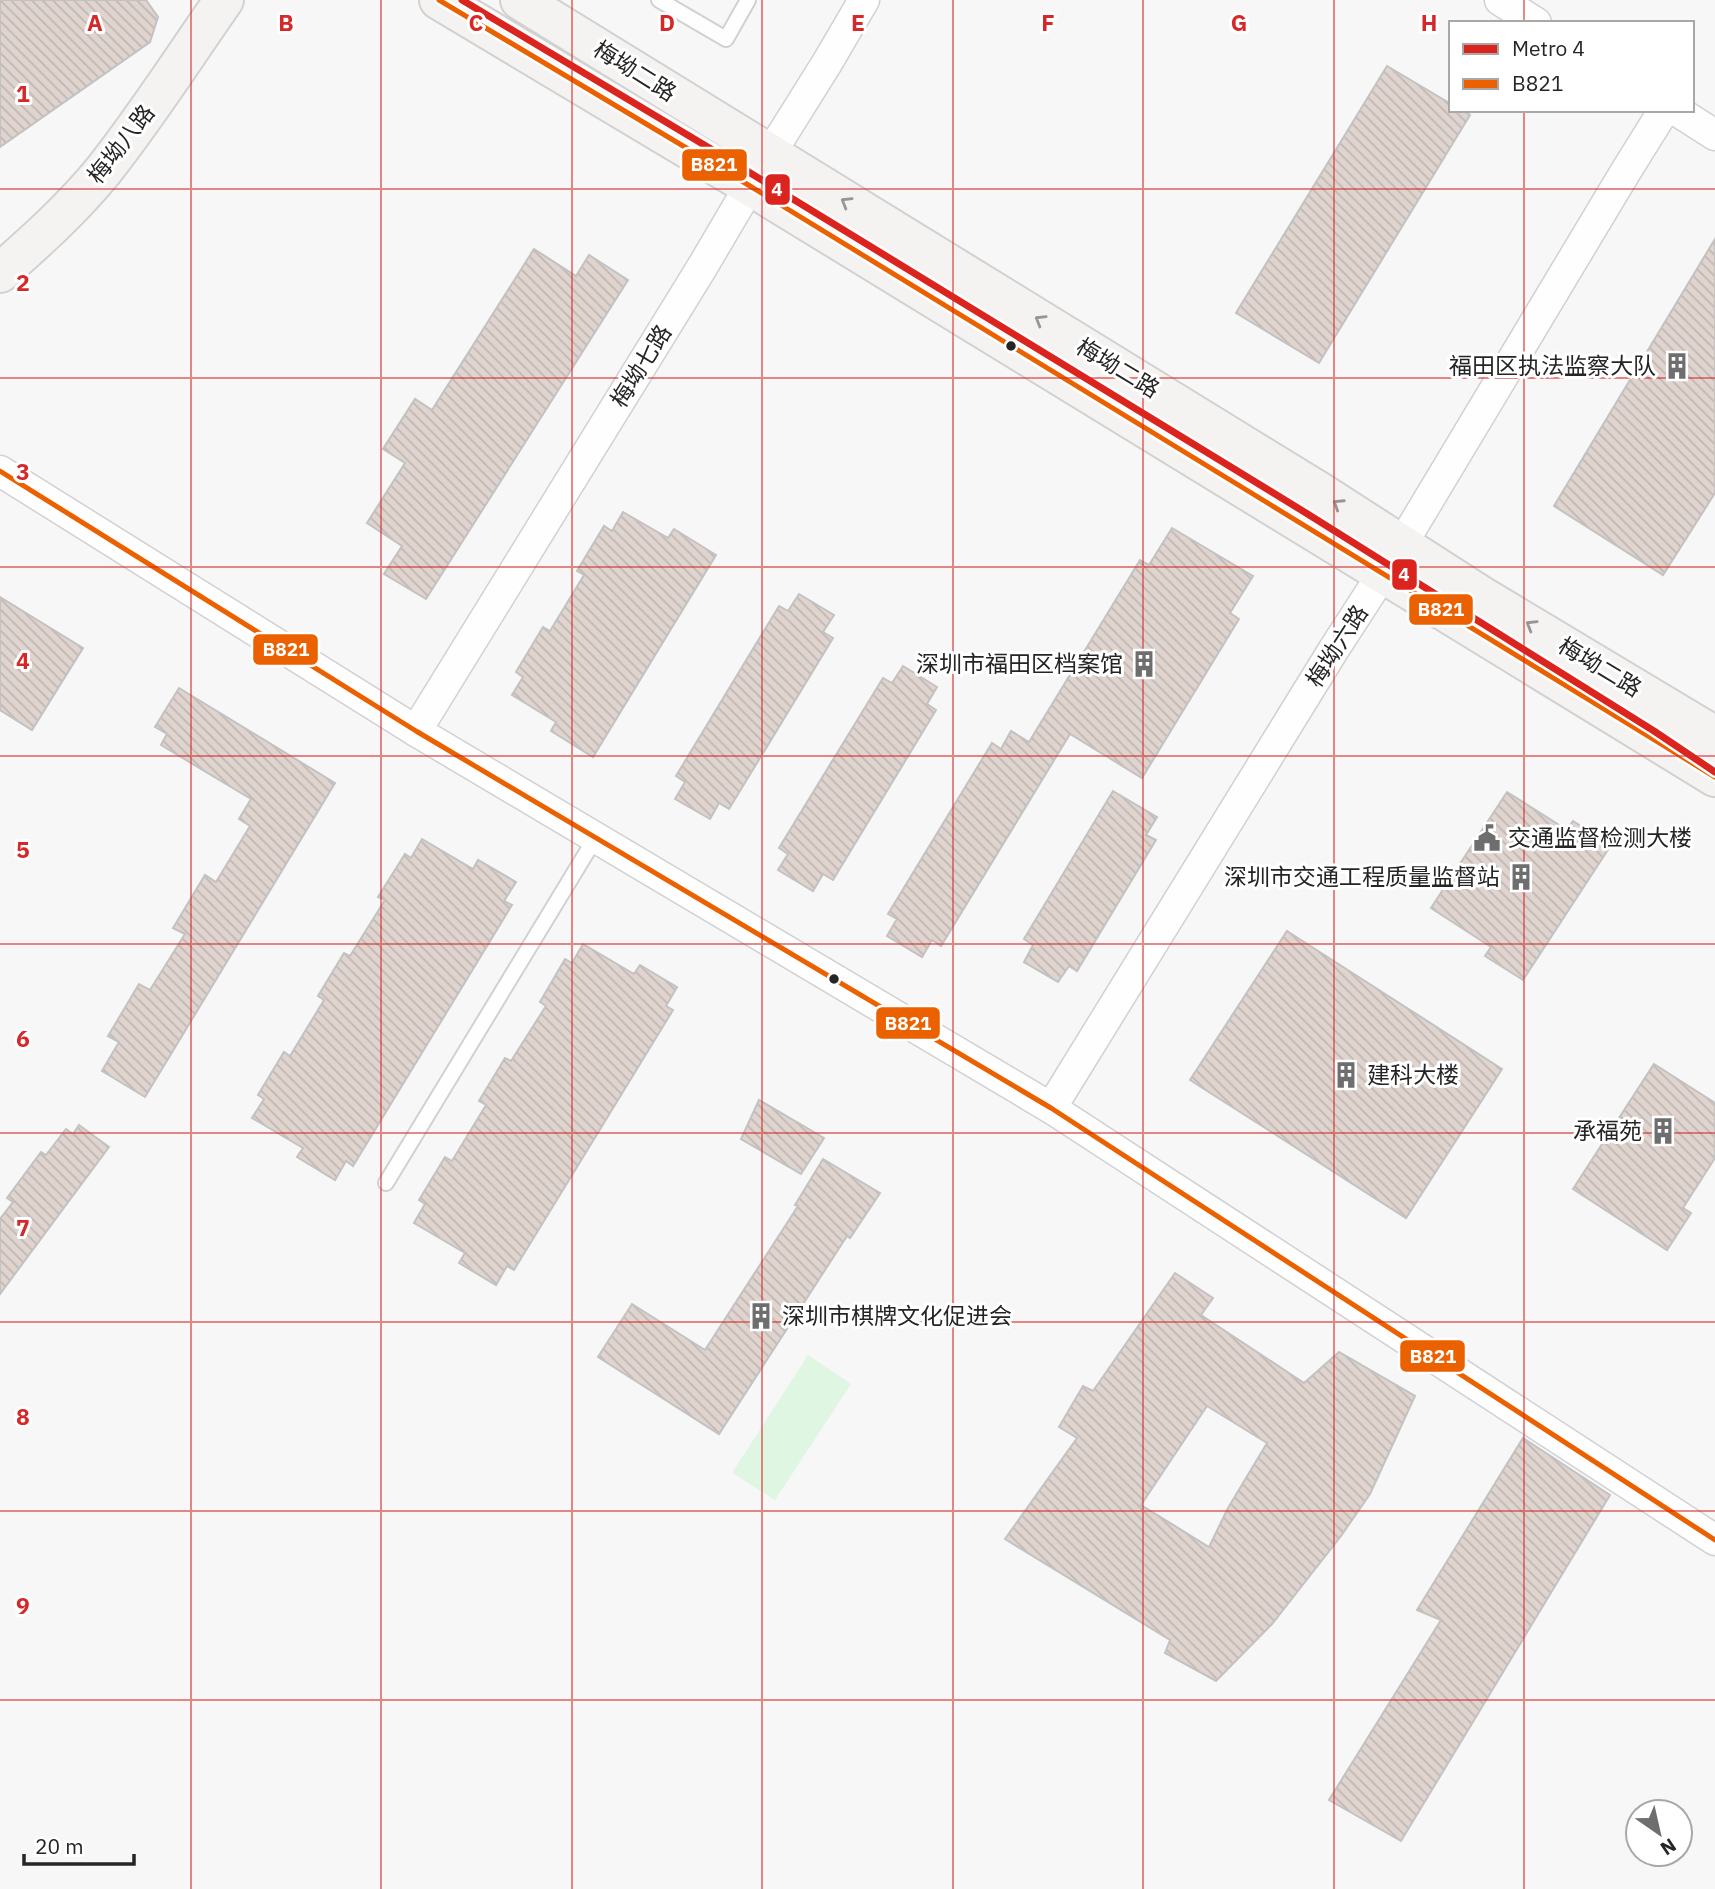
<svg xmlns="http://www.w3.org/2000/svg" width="1715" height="1889" font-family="'IBM Plex Sans','Noto Sans SC',sans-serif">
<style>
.pitch{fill:#dff6e2}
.building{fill:url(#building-back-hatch);stroke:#c2c2c2;stroke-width:2;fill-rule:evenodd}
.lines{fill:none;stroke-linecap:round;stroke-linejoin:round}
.lane-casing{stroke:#d1d1d1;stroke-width:18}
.street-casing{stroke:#d1d1d1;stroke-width:33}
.secondary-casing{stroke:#d1d1d1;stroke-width:42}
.lane{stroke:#fefefe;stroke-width:14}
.street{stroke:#fefefe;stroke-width:30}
.secondary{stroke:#f5f3f1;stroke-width:38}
.bus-1-casing{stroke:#fff;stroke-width:10}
.bus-1{stroke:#eb6100;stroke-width:5}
.metro-1-casing{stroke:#fff;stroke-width:12}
.metro-1{stroke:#dc241f;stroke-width:7}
.oneway{stroke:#979695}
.grid{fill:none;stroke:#d62828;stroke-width:2;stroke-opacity:0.55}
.bus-dot{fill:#252525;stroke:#fff;stroke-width:2.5}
.labels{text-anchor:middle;stroke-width:6;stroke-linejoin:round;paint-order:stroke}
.street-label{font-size:23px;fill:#252525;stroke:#fff}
.poi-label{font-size:23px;fill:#252525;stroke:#fff;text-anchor:end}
.grid-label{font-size:23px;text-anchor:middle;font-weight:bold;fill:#d62828;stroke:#fff;stroke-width:6;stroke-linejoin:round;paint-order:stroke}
.line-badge{stroke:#fff;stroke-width:2.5}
.badge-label{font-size:19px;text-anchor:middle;font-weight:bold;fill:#fff}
</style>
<defs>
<pattern id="building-back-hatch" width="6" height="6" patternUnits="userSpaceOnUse" patternTransform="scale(1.75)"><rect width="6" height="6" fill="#e0d4cf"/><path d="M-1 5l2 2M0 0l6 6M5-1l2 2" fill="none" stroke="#c0b6b2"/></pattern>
</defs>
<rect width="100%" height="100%" fill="#f7f7f7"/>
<path class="pitch" d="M808,1355L851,1384L775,1500L732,1473Z"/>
<g class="building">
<path d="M0,0H146L158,17L150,42L0,147Z"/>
<path d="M1387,66L1451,104V110H1462L1470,115L1319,363L1236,313Z"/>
<path d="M1715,239V493L1663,575L1554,506Z"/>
<path d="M534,249L576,276L589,255L628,280L426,599L384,574L402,546L367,523L405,463L383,449L415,399L432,410Z"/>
<path d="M623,512L668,538L674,529L716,555L593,757L551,731L556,722L512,695L523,677L516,672L543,627L550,631L584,575L577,571L604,526L612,531Z"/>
<path d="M1172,528L1253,576L1230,613L1239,619L1142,778L1070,734L941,946L932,940L922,957L887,936L897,919L888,914L992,743L1001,749L1011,731L1029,742L1140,560L1149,565Z"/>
<path d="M799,594L834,615L823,632L833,638L729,809L719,803L710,819L675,799L685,782L676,776L779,606L788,611Z"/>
<path d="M0,597L83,648L32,730L0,710Z"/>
<path d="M903,666L937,687L927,704L936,710L833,880L823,874L813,891L778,870L788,854L779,848L883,678L892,683Z"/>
<path d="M179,688L335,783L145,1097L102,1071L119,1042L108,1036L139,984L150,990L185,934L173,928L205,875L216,882L250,826L239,819L251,799L161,745L167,734L155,727Z"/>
<path d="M1113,791L1157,817L1146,835L1156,840L1077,971L1069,966L1058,982L1024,962L1033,945L1024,939Z"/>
<path d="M1507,792L1567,830L1573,821L1611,845L1523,980L1485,956L1491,947L1431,908Z"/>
<path d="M422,839L473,869L478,860L516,882L504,901L512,905L353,1166L346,1161L335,1180L297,1157L303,1148L252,1118L264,1099L258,1095L284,1052L290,1056L324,1000L318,996L344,953L350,956L385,900L378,897L405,854L411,858Z"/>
<path d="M1287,931L1502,1069L1406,1218L1190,1080Z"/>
<path d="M583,944L634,974L640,965L677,987L666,1006L673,1010L514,1270L507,1266L496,1285L459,1263L465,1253L414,1223L425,1204L419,1200L445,1157L452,1161L486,1105L479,1101L505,1058L511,1061L546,1006L540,1002L565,959L572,963Z"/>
<path d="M1654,1064L1715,1103V1158L1683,1208L1691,1213L1667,1250L1573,1189Z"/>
<path d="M759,1100L824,1138L801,1174L741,1139Z"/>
<path d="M79,1125L109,1147L0,1294V1219L13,1202L7,1198L41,1152L46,1155L66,1129L73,1134Z"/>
<path d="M823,1159L880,1193L850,1238L847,1236L719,1434L598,1357L632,1304L705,1350L798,1206L795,1205Z"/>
<path d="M1175,1273L1213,1298L1201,1315L1304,1383L1339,1352L1415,1396L1370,1494L1341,1536L1272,1624L1216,1681L1165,1653L1170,1640L1005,1539L1077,1438L1059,1427L1083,1386L1093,1391ZM1207,1406L1267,1443L1228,1508L1209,1547L1141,1505Z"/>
<path d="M1523,1438L1610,1495L1401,1841L1329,1800L1441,1620L1417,1610Z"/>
</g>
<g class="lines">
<defs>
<g id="lane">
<path d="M659,0L726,39L748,0"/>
<path d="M386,1183L596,837"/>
</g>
<g id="street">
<path d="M1500,0L1536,23"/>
<path d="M1676,110L1715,135"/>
<path d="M0,471L416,731L1051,1108L1715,1540"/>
<path d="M416,731L701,269L750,186L827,63L864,0"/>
<path d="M1051,1108L1334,649L1402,544L1626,171L1664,110"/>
</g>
<g id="secondary">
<path d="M439,0L750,186L1715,777"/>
<path d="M520,0L1323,494L1480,595L1715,736"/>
<path d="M0,273C36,241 72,209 103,171C146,117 184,57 224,0"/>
</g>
</defs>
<use href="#lane" class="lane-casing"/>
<use href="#street" class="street-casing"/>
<use href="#secondary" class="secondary-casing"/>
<use href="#lane" class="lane"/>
<use href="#street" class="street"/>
<use href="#secondary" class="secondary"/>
<defs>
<g id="bus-1">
<path d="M439,0L750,186L1715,777"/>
<path d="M0,471L416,731L1051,1108L1715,1540"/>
</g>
</defs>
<use href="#bus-1" class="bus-1-casing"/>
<use href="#bus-1" class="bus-1"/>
<defs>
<path id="metro-1" d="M462,0L721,155L1306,513L1654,731L1715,772"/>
</defs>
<use href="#metro-1" class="metro-1-casing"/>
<use href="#metro-1" class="metro-1"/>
</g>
<defs><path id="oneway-chevron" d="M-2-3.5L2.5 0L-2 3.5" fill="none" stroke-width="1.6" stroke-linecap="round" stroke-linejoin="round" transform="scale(1.75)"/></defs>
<g class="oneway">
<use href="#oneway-chevron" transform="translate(846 202) rotate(-149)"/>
<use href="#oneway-chevron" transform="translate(1040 320) rotate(-149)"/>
<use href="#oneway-chevron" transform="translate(1338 504) rotate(-147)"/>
<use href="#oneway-chevron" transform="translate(1531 625) rotate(-149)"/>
</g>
<path class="grid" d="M191,0V1889M381,0V1889M572,0V1889M762,0V1889M953,0V1889M1143,0V1889M1334,0V1889M1524,0V23M1524,110V1889M0,189H1715M0,378H1715M0,567H1715M0,756H1715M0,944H1715M0,1133H1715M0,1322H1715M0,1511H1715M0,1700H1715"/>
<defs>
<symbol id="building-bare" viewBox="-9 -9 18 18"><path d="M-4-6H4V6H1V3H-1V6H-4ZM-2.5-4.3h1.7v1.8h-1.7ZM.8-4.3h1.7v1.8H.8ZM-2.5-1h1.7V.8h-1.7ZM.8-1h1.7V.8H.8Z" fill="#6e6e6e" stroke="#fff" stroke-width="2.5" paint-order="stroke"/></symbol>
<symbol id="civic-bare" viewBox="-9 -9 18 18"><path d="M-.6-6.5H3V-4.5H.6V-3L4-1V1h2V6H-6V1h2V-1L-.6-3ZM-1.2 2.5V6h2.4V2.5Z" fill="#6e6e6e" stroke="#fff" stroke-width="2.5" paint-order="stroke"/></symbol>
</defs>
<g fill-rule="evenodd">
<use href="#building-bare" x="1658" y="347" width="38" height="38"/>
<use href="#building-bare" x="1125" y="645" width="38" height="38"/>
<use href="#civic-bare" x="1468" y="819" width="38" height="38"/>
<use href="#building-bare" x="1502" y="858" width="38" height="38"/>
<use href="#building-bare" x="1327" y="1056" width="38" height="38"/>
<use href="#building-bare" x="1644" y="1112" width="38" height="38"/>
<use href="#building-bare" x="742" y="1297" width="38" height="38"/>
</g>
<g class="bus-dot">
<circle cx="1011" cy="346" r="6"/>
<circle cx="834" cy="979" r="6"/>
</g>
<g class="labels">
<g class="street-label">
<text transform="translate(635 71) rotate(32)" y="8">梅坳二路</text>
<text transform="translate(121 144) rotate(-52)" y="8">梅坳八路</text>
<text transform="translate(641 366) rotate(-58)" y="8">梅坳七路</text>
<text transform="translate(1118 368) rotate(31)" y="8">梅坳二路</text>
<text transform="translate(1337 646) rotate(-57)" y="8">梅坳六路</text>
<text transform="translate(1600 667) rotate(31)" y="8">梅坳二路</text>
</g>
<g class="poi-label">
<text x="1656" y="374">福田区执法监察大队</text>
<text x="1123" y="672">深圳市福田区档案馆</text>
<text x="1508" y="846" text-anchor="start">交通监督检测大楼</text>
<text x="1500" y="885">深圳市交通工程质量监督站</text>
<text x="1367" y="1083" text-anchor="start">建科大楼</text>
<text x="1642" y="1139">承福苑</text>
<text x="782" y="1324" text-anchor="start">深圳市棋牌文化促进会</text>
</g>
</g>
<g class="grid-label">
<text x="95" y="31">A</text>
<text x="286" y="31">B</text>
<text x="476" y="31">C</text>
<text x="667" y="31">D</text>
<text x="858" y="31">E</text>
<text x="1048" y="31">F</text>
<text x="1239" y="31">G</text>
<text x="1429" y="31">H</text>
<text x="23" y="102">1</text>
<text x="23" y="291">2</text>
<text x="23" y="480">3</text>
<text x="23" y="669">4</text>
<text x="23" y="858">5</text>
<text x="23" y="1047">6</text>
<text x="23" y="1236">7</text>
<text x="23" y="1425">8</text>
<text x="23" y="1614">9</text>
</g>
<g class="line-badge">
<rect x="681" y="148" width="67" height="34" rx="7" fill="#eb6100"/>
<rect x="764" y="173" width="27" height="33" rx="7" fill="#dc241f"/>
<rect x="1391" y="558" width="27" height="33" rx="7" fill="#dc241f"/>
<rect x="1408" y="593" width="66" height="33" rx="7" fill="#eb6100"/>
<rect x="252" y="633" width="67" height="33" rx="7" fill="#eb6100"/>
<rect x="875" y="1006" width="66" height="34" rx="7" fill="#eb6100"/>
<rect x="1399" y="1339" width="67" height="34" rx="7" fill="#eb6100"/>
</g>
<g class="badge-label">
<text x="714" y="171">B821</text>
<text x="777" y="196">4</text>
<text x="1404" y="581">4</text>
<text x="1441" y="616">B821</text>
<text x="286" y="656">B821</text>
<text x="908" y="1030">B821</text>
<text x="1433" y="1363">B821</text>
</g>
<rect x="1449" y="21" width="245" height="91" fill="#ffffff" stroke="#a8a8a8" stroke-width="2"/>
<rect x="1463" y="44" width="35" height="10" fill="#dc241f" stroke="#a8a8a8" stroke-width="2"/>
<text x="1512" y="56" font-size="21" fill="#252525">Metro 4</text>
<rect x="1463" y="79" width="35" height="10" fill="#eb6100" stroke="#a8a8a8" stroke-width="2"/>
<text x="1512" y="91" font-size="21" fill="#252525">B821</text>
<g transform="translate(1659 1833) rotate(146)"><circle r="33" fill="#ffffff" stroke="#a8a8a8" stroke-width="2"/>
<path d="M0-5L12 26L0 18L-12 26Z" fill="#6e6e6e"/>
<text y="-10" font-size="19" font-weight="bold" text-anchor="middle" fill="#252525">N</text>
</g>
<path d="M24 1854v10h110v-10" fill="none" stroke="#252525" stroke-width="3.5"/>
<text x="35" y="1854" font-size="21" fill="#252525" stroke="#ffffff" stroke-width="5" paint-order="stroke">20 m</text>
</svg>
